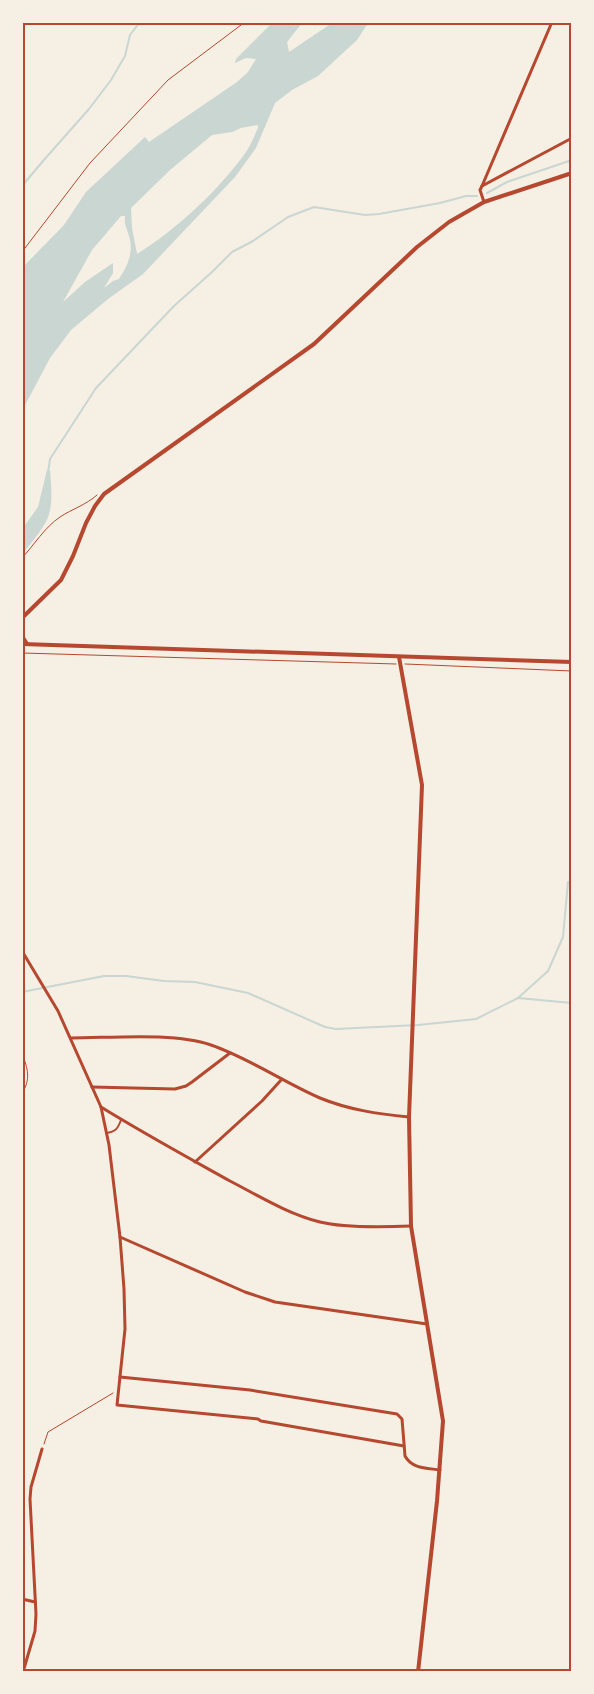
<svg xmlns="http://www.w3.org/2000/svg" width="594" height="1694" font-family="'DejaVu Sans',sans-serif">
<style>
.water{fill:#c9d6d2;fill-rule:evenodd}
.lines{fill:none;stroke-linecap:round;stroke-linejoin:round}
.stream{stroke:#c9d6d2;stroke-width:2}
.path{stroke:#b5482f;stroke-width:1}
.service{stroke:#b5482f;stroke-width:2}
.minor{stroke:#b5482f;stroke-width:3}
.tertiary{stroke:#b5482f;stroke-width:4}
.neatline{fill:none;stroke:#b5482f;stroke-width:2}
</style>
<rect width="100%" height="100%" fill="#f6efe4"/>
<g class="water">
<path d="M273,22L302,23L287,42L289,52L332,23H368L357,40L318,76L292,90L275,103L256,148L235,177L143,274L108,299L71,330L50,358L23,409V267L64,225L86,192L145,137L149,142L237,82L248,72L256,59L246,58L235,63L236,59ZM258,125V128C254,136 251,145 246,152C219,190 176,230 137,254L132,228L131,208L170,170L212,135L232,132L241,128ZM121,216H125C124,225 127,228 129,236C134,252 128,265 119,279L113,281L104,288L113,273V263L85,282L63,302L92,250Z"/>
<path d="M47,470L50,471C51,484 53,500 49,514C46,526 31,543 23,553V528L38,507Z"/>
</g>
<g class="lines">
<g class="stream">
<path d="M22,186L43,161L89,109L111,80L125,56L130,35L140,22"/>
<path d="M487,193L507,182L572,160"/>
<path d="M48,473L50,459L96,388L174,306L212,272L232,252L253,241L288,217L314,207L365,215L379,214L440,203L466,196H477"/>
<path d="M22,992L104,976H126L164,981L195,982L248,993L325,1027L336,1029L418,1025L476,1019L518,998L572,1003"/>
<path d="M518,998L548,971L563,937L568,882"/>
</g>
<g class="path">
<path d="M22,252L90,163L168,80L245,22"/>
<path d="M22,558C34,545 45,527 60,517C72,509 86,505 97,495"/>
<path d="M22,653L396,664"/>
<path d="M405,664L572,671"/>
<path d="M22,1054C28,1068 31,1080 22,1093"/>
<path d="M44,1444L48,1432L113,1393"/>
</g>
<path class="service" d="M106,1133C116,1132 118,1128 121,1120"/>
<g class="minor">
<path d="M482,186L572,138"/>
<path d="M484,202L480,190L482,186L552,22"/>
<path d="M22,951L58,1011L101,1107L109,1145L120,1237L124,1289L125,1329L117,1405L258,1419L261,1421L404,1446"/>
<path d="M71,1038C111,1038 174,1032 211,1045C249,1058 283,1082 320,1098C349,1110 379,1114 409,1117"/>
<path d="M92,1087L175,1089L186,1086L192,1082L230,1053"/>
<path d="M101,1107C143,1133 187,1157 230,1181C259,1196 288,1214 320,1222C344,1228 386,1227 411,1226"/>
<path d="M195,1162L262,1101L282,1079"/>
<path d="M120,1237L245,1292L275,1302L427,1324"/>
<path d="M120,1377L250,1390L397,1414L402,1419L405,1456C412,1469 427,1468 440,1470"/>
<path d="M22,1599L35,1602"/>
<path d="M23,1672L35,1631L36,1614L30,1499L31,1487L42,1449"/>
</g>
<g class="tertiary">
<path d="M22,618L61,580L73,556L86,523L95,506L104,494L314,344L417,247L449,222L484,202L572,173"/>
<path d="M22,636L27,644"/>
<path d="M22,644L572,662"/>
<path d="M399,657L422,785L409,1117L411,1226L443,1421L437,1501L418,1672"/>
</g>
</g>
<rect width="594" height="1694" fill="none" stroke="#f6efe4" stroke-width="48"/>
<rect x="24" y="24" width="546" height="1646" class="neatline"/>
</svg>
